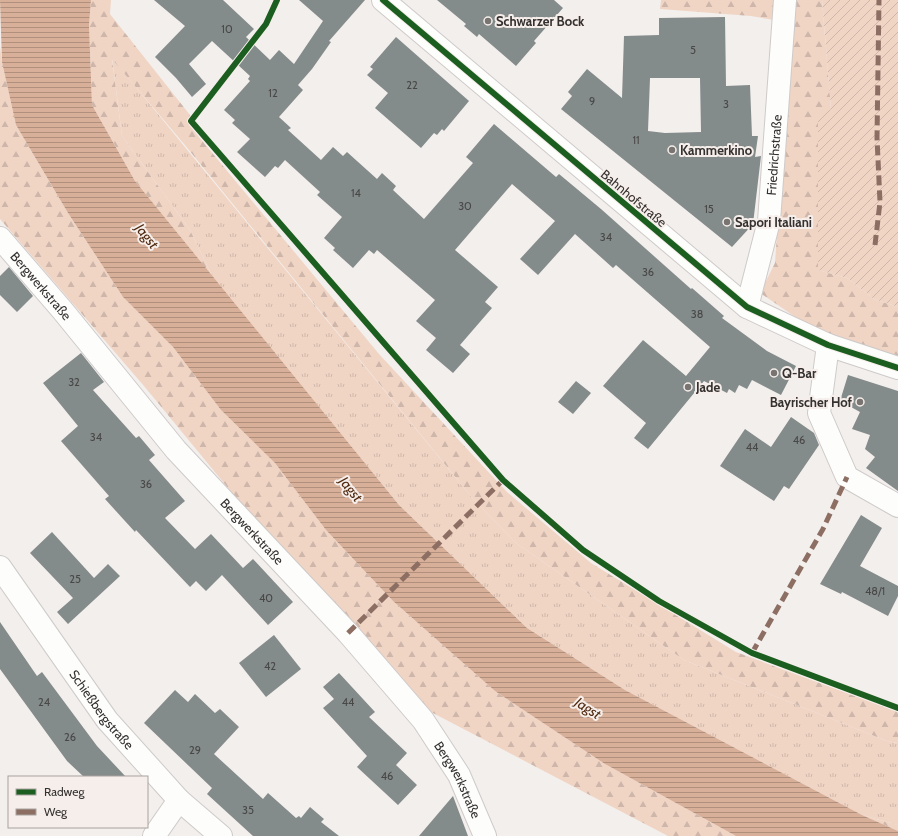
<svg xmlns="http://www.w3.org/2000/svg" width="898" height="836" font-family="Cabin,sans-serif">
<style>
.grass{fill:url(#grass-tufts)}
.forest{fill:url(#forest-firs)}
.garden{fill:url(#garden-furrows)}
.water{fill:url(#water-rules)}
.building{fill:#848b8b;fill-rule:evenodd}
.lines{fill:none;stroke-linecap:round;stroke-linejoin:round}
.minor-casing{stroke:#cecac9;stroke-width:24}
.major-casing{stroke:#cecac9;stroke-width:24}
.minor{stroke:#fdfdfc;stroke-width:22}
.major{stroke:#fdfdfc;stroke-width:22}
.quiet{stroke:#8d6e63;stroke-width:5;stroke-dasharray:10 5;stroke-linecap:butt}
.cycleway-casing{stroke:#f6eeea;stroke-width:8}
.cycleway{stroke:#1b5e20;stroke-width:6}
.poi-dot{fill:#777472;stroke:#f6eeea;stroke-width:1.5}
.labels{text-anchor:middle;stroke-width:4;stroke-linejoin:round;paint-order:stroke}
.number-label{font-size:11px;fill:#484847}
.poi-label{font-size:13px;font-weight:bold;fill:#343130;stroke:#f6eeea;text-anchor:start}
.street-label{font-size:13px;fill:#343130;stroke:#f6eeea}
.water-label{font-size:14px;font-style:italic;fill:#4f2910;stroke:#f6eeea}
</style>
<defs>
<pattern id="grass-tufts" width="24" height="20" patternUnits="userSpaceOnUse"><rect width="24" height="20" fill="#f0d5c5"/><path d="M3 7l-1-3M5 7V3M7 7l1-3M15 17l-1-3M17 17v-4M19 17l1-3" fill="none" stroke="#ceb7aa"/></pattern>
<pattern id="forest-firs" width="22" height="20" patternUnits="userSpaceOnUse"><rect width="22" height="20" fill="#f0d5c5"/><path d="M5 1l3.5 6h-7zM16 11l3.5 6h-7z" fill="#ceb7aa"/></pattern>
<pattern id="garden-furrows" width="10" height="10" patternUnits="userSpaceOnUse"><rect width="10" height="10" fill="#f0d5c5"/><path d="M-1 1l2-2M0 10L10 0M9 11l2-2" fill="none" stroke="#ceb7aa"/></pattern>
<pattern id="water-rules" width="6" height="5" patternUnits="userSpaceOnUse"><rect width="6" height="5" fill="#d8af98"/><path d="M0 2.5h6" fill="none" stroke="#b08f7c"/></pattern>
</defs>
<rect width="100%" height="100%" fill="#f3efed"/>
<path class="grass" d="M112,58L474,500L516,543L684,660L887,741L898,743V825L862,815L625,690L527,628L399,505L213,278L190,230L122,136Z"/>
<g class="forest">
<path d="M91,0H111L110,14L190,115L189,125L379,354L507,492L591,563L736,652L898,712V743L887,741L684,660L516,543L474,500L184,144L112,59L122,136L190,230L213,278L135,181L92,105L89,25Z"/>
<path d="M661,0H822L831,109L818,270L847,278L874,299L898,307V356L870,349L810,327L760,293L775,263L791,23L751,16L660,9Z"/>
<path d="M0,46L2,62L16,125L68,213L123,297L173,347L221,410L275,463L326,530L393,601L495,691L605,764L736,836H668L431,712L372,651L261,528L144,386L0,219Z"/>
<path d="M862,815L898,825V831Z"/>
</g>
<path class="garden" d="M822,0H898V307L874,299L847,278L818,270V118L831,109Z"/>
<path class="water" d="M0,0H91L89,25L92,105L135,181L399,505L527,628L625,690L862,815L898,831V836H736L605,764L495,691L393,601L326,530L275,463L221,410L173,347L123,297L68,213L16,125L2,62Z"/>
<g class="building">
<path d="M154,0H223L254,29L246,37L270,60L279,50L294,64L323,21L299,0H365L329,41L331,42L312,69L298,85L303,90L279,117L291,128L288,130L321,160L333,147L343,156L347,152L377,179L382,173L396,186L393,190L424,219L473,163L466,157L494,124L556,177L559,174L601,209L691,289L692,288L724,316L722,318L767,351L796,366L781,395L752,380L747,389L739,385L735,393L729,389L727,393L704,381L648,449L634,438L646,423L603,386L643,340L686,376L710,347L616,265L613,268L575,234L538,275L520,259L555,221L512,184L455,250L498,287L485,302L492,308L460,345L470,354L453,373L426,350L436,338L416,321L435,300L377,250L374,254L369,250L353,268L333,250L335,248L324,238L342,217L317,195L320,192L285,160L278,168L275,166L265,177L237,152L250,139L232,123L235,120L224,110L250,81L248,79L250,76L212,41L189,64L206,84L192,97L176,78L155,57L185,26Z"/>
<path d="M437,0H554L563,8L534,41L536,43L516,66L479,34L477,37L464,26L466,24Z"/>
<path d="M725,17L726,86L750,85L752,136H758L755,157L761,156L753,224L732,247L561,109L572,96L568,92L587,69L622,98L624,36L659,35V18ZM650,78H700L701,132L665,133L648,131Z"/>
<path d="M396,37L469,101L444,131L442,129L437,135L434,133L421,148L375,108L388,93L367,75L373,69L370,67Z"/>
<path d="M9,267L33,296L17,312L0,295V276Z"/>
<path d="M81,353L104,382L93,390L136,438L139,436L155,455L149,460L185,501L165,518L195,549L211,534L243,568L253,559L293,602L268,625L222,575L206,591L196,581L190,587L136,530L135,532L105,499L109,496L61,441L78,426L43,383Z"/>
<path d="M848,375L898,391V491L866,468L875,457L865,449L870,435L852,429L860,412L840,401Z"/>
<path d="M576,381L591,393L573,414L558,402Z"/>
<path d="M791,417L814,433L819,445L789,489L784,486L774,501L720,466L745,429L771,447Z"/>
<path d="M861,515L882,528L860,566L898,586V596L888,616L842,592L841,594L820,584Z"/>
<path d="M52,532L94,578L108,564L120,576L68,624L57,612L73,598L30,553Z"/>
<path d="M0,622L37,676L42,672L97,746L126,777H84L67,761L0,669Z"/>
<path d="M274,635L301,669L266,697L239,663Z"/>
<path d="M339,673L375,712L369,717L407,753L396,765L417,785L398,805L357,767L367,756L323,708L334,699L323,687Z"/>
<path d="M175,690L188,702L195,694L215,713L220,709L239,727L214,754L263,799L268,793L296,818L299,816L301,818L310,807L324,819L321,822L339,836H253L207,794L212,788L144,723Z"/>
<path d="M453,796L468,836H419Z"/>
</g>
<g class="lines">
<defs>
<g id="minor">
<path id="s1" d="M0,238L63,311L176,450L348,633L423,720L459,775L485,836"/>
<path id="s2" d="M747,307L769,221L785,0"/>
<path d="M828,345L819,413L847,477L898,506"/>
<path id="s3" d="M0,567L107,720L179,800L221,836"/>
<path d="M154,836L179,800"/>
</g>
<path id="major" d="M383,0L747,307L828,345L898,368"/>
</defs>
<use href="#minor" class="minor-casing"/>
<use href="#major" class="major-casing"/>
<use href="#minor" class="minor"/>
<use href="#major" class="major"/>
<g class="quiet">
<path d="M875,245L880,202L877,138L879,0"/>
<path d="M348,633L503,480"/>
<path d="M752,653L823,529L847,477"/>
</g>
<defs>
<g id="cycleway">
<path d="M277,0L266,24L191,121L503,480L583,550L659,601L752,653L898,708"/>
<path d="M383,0L747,307L828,345L898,368"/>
</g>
</defs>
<use href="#cycleway" class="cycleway-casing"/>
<use href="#cycleway" class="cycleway"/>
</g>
<g class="poi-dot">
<circle cx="488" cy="21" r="4"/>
<circle cx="672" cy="150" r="4"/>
<circle cx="727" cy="222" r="4"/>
<circle cx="774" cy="373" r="4"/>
<circle cx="688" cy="387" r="4"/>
<circle cx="860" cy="402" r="4"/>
</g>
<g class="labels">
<g class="number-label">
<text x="227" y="33">10</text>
<text x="693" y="54">5</text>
<text x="412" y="89">22</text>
<text x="273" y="97">12</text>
<text x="592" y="105">9</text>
<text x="726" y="108">3</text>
<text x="636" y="144">11</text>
<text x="356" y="197">14</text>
<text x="465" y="210">30</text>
<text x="709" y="213">15</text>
<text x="606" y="241">34</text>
<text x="648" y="276">36</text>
<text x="697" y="318">38</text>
<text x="74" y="386">32</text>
<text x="96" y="441">34</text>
<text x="799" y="444">46</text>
<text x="752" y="451">44</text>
<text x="146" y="488">36</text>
<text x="75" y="583">25</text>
<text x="875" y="595">48/1</text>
<text x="266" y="602">40</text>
<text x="270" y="670">42</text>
<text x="44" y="706">24</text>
<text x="348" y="706">44</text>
<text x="70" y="741">26</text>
<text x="195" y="754">29</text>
<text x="387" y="780">46</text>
<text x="248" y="814">35</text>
</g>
<g class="poi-label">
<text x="496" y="26">Schwarzer Bock</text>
<text x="680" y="155">Kammerkino</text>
<text x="735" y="227">Sapori Italiani</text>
<text x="782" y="378">Q-Bar</text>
<text x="696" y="392">Jade</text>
<text x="852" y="407" text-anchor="end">Bayrischer Hof</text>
</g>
<g class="street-label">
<text dy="5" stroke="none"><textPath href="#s2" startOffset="155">Friedrichstraße</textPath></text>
<text transform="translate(634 198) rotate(40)" y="5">Bahnhofstraße</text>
<text dy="5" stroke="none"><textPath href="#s1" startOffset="63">Bergwerkstraße</textPath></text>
<text dy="5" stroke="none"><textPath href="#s1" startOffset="387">Bergwerkstraße</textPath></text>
<text dy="5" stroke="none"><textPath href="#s3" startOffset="175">Schießbergstraße</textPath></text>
<text dy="5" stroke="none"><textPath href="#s1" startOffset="711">Bergwerkstraße</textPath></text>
</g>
<g class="water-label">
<text transform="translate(147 236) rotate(51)" y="5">Jagst</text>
<text transform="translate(351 489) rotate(51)" y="5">Jagst</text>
<text transform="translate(588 708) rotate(33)" y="5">Jagst</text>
</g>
</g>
<rect x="8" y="776" width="140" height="52" fill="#f6eeea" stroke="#a8a2a0"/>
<rect x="16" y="789" width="20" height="6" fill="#1b5e20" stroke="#a8a2a0"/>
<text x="44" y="796" font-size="12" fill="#343130">Radweg</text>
<rect x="16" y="809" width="20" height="6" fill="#8d6e63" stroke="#a8a2a0"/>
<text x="44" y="816" font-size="12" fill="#343130">Weg</text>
</svg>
